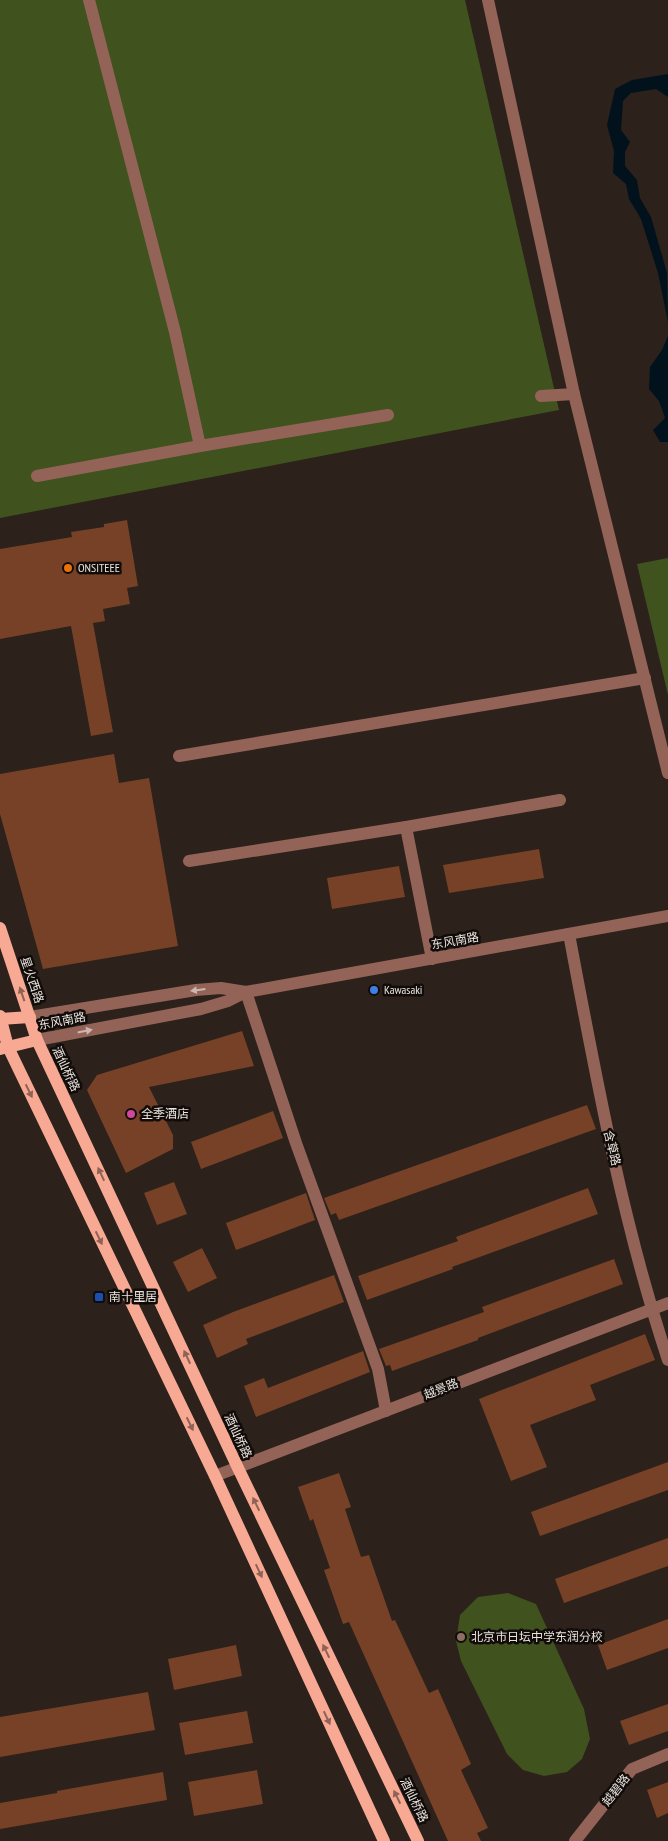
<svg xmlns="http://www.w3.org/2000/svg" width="668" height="1841" font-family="'PT Sans Narrow','Noto Sans SC',sans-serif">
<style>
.green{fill:#40521e}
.water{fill:#01121d}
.building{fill:#764126}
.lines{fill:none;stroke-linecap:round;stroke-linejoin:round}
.minor{stroke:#936357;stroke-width:12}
.major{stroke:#f7a993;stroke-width:12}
.oneway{fill:#ccb6af}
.oneway2{fill:#906255}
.food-dot{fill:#e8710a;stroke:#110c09;stroke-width:2}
.shop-dot{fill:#3f7fe0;stroke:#110c09;stroke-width:2}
.hotel-dot{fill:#d1479c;stroke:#110c09;stroke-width:2}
.transit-dot{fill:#1a4fb4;stroke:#110c09;stroke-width:2}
.education-dot{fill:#8d6e63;stroke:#110c09;stroke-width:2}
.labels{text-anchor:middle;stroke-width:5;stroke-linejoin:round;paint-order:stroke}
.poi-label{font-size:12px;fill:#eae3de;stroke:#110c09;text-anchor:start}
.street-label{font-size:12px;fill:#eae3de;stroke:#110c09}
</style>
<rect width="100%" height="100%" fill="#2c211b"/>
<g class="green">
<path d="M0,0H465L559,410L0,518Z"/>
<path d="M668,558V695L637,564Z"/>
<path d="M508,1593L536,1604L584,1709L590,1739L582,1759L567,1772L544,1776L523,1770L507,1754L461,1661L456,1641L460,1615L478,1597Z"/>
</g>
<g class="water">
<path d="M668,74V97L656,89L631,93L623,101L621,130L630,142L625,152V166L637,180L640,198L651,217L667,273L668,322L658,273L641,219L629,199L626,184L613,173L614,151L607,125L615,89L632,80Z"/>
<path d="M668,336V442H660L653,430L665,418L659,401L649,389L650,367L662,350Z"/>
</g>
<g class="building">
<path d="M127,520L138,586L127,588L130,604L103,609L105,621L93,623L113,732L91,736L71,626L0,639V549L72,537L71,532L104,527V524Z"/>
<path d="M114,754L119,783L149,778L178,946L43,969L0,814V774Z"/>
<path d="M539,849L544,878L449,893L443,865Z"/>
<path d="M399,866L405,897L332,909L327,878Z"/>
<path d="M242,1031L254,1066L149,1087L173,1135V1149L126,1173L87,1090L97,1075Z"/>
<path d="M587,1105L596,1129L339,1220L336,1213L331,1215L324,1198Z"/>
<path d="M273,1111L283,1138L201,1169L191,1142Z"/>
<path d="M174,1182L187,1214L157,1225L144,1193Z"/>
<path d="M588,1188L598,1214L452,1267L453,1269L367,1300L358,1276L458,1241L456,1237Z"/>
<path d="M306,1193L315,1220L236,1250L226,1223Z"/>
<path d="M202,1248L217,1278L188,1292L173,1262Z"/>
<path d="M614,1259L623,1284L478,1338V1340L392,1371L390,1365L386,1366L379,1349L484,1312L482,1307Z"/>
<path d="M334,1275L344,1302L246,1339L248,1344L217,1358L203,1325L233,1312Z"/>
<path d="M645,1334L655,1360L590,1385L596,1400L530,1425L547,1467L511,1481L479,1399Z"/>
<path d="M363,1351L370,1372L256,1417L244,1386L264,1378L268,1388Z"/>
<path d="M668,1462V1490L540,1536L531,1512Z"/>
<path d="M339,1473L351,1507L345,1509L361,1557L369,1555L392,1621L395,1620L429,1693L438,1689L471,1764L461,1770L488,1828L477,1833L481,1841H448L349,1622L343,1624L324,1570L330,1568L313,1519L310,1521L298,1487Z"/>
<path d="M668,1538V1566L564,1603L555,1579Z"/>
<path d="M668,1619V1648L607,1670L598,1645Z"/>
<path d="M236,1645L242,1676L174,1690L168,1659Z"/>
<path d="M148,1692L155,1730L0,1757V1717Z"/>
<path d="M668,1704V1731L629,1745L620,1721Z"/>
<path d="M247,1711L253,1743L185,1755L179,1723Z"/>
<path d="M257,1770L263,1804L194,1816L188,1782Z"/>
<path d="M163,1772L167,1800L0,1829V1803L57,1793V1791Z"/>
<path d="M668,1782V1813L657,1818L647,1790Z"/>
</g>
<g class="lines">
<g class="minor">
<path d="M89,0L175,332L200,446"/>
<path d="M488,0L574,394L668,773"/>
<path d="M541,396L574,394"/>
<path d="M37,476L200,446L388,415"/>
<path d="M179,756L645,678"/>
<path d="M406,827L432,959"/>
<path d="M189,861L406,827L560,800"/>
<path d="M569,934C596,1077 622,1221 668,1360"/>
<path d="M246,992L296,1143L378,1369L386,1411"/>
<path d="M30,1017L196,990L221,988L246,992"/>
<path d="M37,1040L201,1009L228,1001L246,992L668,916"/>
<path d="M215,1476L668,1303"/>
<path d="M575,1841L632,1769L668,1754"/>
</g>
<g class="major">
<path d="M0,928L37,1040L238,1468L418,1841"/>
<path d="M0,1016L8,1047L215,1476L384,1841"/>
<path d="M0,1019L30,1017"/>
<path d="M0,1049L37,1040"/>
</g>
</g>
<defs><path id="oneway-solid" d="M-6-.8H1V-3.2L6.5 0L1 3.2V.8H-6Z" transform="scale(1.25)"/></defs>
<g class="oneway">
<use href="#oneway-solid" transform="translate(198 990) rotate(173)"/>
<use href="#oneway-solid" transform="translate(85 1031) rotate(-11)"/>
</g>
<g class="oneway2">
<use href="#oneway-solid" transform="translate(22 994) rotate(-109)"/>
<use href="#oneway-solid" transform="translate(29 1091) rotate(64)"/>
<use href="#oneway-solid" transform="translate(101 1174) rotate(-115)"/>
<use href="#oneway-solid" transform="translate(99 1238) rotate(64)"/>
<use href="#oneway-solid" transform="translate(187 1357) rotate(-115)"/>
<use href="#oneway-solid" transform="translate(190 1424) rotate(64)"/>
<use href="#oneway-solid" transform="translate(256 1504) rotate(-116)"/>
<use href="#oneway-solid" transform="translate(259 1571) rotate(65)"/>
<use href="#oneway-solid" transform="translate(326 1651) rotate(-116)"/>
<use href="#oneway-solid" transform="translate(327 1718) rotate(65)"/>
<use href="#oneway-solid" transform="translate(397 1797) rotate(-116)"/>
</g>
<circle class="food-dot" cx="68" cy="568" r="5"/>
<circle class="shop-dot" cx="374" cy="990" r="5"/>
<circle class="hotel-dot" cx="131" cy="1114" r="5"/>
<rect class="transit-dot" x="94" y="1292" width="10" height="10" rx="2.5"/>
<circle class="education-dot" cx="461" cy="1637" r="5"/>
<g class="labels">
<g class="poi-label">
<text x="78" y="572">ONSITEEE</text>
<text x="384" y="994">Kawasaki</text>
<text x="141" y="1118">全季酒店</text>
<text x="109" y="1301">南十里居</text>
<text x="471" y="1641">北京市日坛中学东润分校</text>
</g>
<g class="street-label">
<text transform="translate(455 941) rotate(-10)" y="4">东风南路</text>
<text transform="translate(32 980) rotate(71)" y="4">星火西路</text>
<text transform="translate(62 1021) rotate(-11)" y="4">东风南路</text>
<text transform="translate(66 1069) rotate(65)" y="4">酒仙桥路</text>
<text transform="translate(612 1148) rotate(76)" y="4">含草路</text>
<text transform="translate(441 1389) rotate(-21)" y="4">越景路</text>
<text transform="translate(238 1436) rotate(65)" y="4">酒仙桥路</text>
<text transform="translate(616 1790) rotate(-52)" y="4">越碧路</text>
<text transform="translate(414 1800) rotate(64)" y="4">酒仙桥路</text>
</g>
</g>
</svg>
